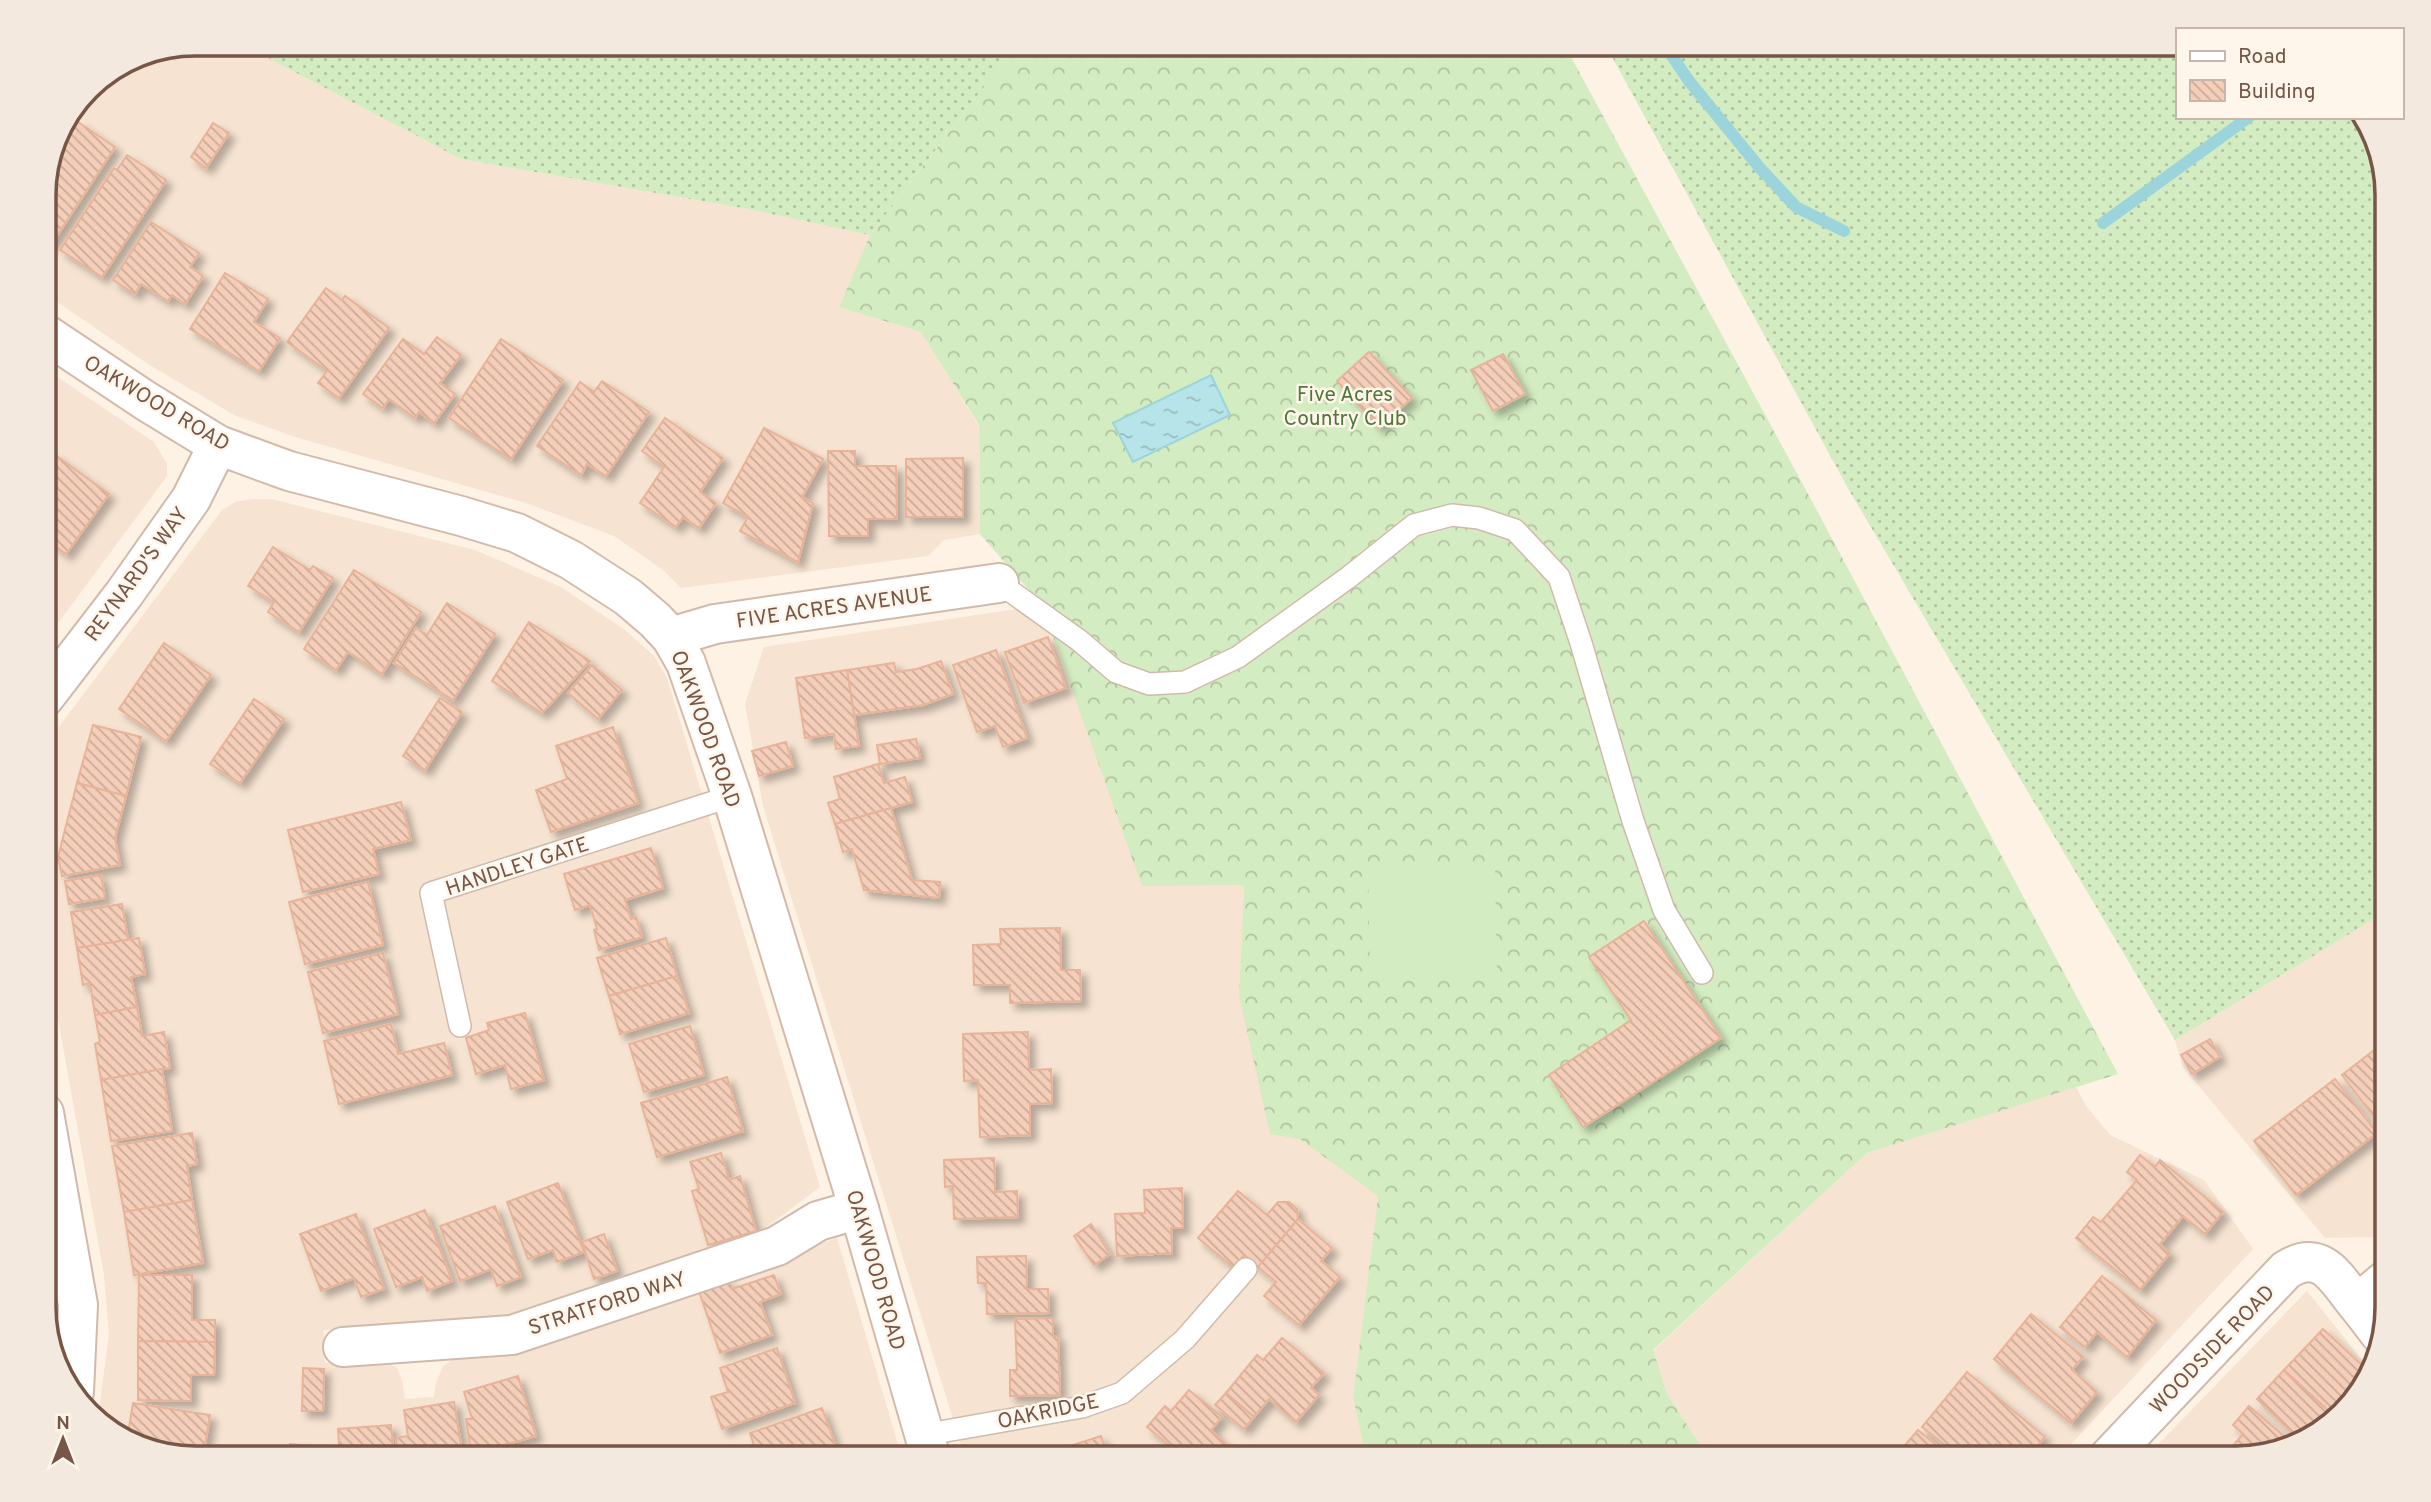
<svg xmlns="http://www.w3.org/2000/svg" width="2431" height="1502" font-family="Overpass,sans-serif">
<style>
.residential{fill:#f6e3d1}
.grass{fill:url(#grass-dots)}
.forest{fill:url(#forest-crowns)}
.pitch{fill:#d4ecc1}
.water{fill:url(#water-ripples);stroke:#9cd4db;stroke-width:2}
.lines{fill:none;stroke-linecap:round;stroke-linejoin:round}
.stream{stroke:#9cd4db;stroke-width:12}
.building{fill:url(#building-back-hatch);stroke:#e8b398;stroke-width:2;filter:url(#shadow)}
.lane-casing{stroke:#d1baab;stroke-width:24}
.street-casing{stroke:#d1baab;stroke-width:42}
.secondary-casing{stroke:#d5baa9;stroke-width:42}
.lane{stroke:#fff;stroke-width:21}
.street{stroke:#fff;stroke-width:38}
.secondary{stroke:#fff;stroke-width:38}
.labels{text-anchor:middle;stroke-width:5;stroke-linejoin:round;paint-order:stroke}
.park-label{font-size:21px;fill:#51783c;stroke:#fff6eb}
.street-label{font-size:21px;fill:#775647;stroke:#fff6eb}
.rim{fill:none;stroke:#775647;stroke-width:3.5}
</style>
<defs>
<pattern id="grass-dots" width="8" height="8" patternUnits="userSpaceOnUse" patternTransform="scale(1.75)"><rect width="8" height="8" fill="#d4ecc1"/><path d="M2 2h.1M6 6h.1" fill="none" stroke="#b1c29f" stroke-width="1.8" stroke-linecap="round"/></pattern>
<pattern id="forest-crowns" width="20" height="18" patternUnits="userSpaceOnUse" patternTransform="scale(1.75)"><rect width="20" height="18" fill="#d4ecc1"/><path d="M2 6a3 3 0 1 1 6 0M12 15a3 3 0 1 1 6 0" fill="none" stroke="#b1c29f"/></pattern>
<pattern id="water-ripples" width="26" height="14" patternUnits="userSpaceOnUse" patternTransform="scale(1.75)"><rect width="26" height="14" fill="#b6e4e8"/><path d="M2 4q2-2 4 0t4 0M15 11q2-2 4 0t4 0" fill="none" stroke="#99bcbe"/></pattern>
<pattern id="building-back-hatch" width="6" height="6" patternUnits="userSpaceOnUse" patternTransform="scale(1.75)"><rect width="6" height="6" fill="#f4ceb9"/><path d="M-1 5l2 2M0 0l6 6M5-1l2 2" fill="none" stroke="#caaa98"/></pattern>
<filter id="shadow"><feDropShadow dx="6" dy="6" stdDeviation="3.5" flood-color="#0004"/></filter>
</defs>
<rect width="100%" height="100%" fill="#fdf2e3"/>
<g class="residential">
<path d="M195,44H241L461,159L748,209L870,235L839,307L921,332L979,426L980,534L944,540L928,556L681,588L662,569L614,536L526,503L295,437L234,415L148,364L44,293V186L59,128L88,88L137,55Z"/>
<path d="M44,368L154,442L167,464V476L44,642Z"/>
<path d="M252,499H271L475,550L561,587L625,630L654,656L667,678L820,1187L759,1233L539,1308L489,1318L324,1330L325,1363L383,1360L397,1368L402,1380L405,1399L434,1397L436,1383L443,1366L452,1360L515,1353L837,1238L902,1458H195L119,1438L98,1417L109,1335L104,1275L44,941V754L52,736L222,510L235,502Z"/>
<path d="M1042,605L1244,884L1239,995L1300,1139L1378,1195L1353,1397L1366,1458H965L763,806L745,704L764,647Z"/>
<path d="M2387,911V1226L2375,1237L2325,1238L2183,1067L2175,1040Z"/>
<path d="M2076,1087L2086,1106L2110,1135L2204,1180L2253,1249L2058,1458H1709L1667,1394L1653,1351L1867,1153Z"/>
<path d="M2307,1291L2370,1370L2367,1383L2312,1438L2236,1458H2145Z"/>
</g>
<g class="grass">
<path d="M241,44H1017L870,235L748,209L461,159Z"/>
<path d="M1605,44H2177V117H2365L2367,119L2387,186V911L2175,1040L1849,490Z"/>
</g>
<path class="forest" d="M1017,44H1564L1814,505L2118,1074L1867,1153L1653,1350L1667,1394L1709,1458H1366L1353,1397L1378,1196L1300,1139L1270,1134L1239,995L1244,885L1142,886L1042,605L980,534L979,425L921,332L839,307L870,235Z"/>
<path class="pitch" d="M1495,863L1497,979L1370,981L1368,866Z"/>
<path class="water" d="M1211,375L1230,415L1133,462L1113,423Z"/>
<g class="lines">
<g class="stream">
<path d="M1664,44L1689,81L1759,167L1796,207L1844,231"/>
<path d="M2103,223L2249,117"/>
</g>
</g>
<g class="building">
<path d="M78,122L115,147L51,245L44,240V186L49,165Z"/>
<path d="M213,123L229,133L206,168L191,157Z"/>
<path d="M127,155L166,180L102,277L60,250L114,168L117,170Z"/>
<path d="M151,222L199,253L190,267L203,276L185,304L172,295L168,301L141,284L135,294L113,280Z"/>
<path d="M225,273L268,299L254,322L280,338L259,371L190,329Z"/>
<path d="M326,288L342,300L345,296L389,328L339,398L318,383L327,371L287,342Z"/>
<path d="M437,337L461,355L440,383L455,394L434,423L419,412L415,418L389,399L383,408L363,394L403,339L424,354Z"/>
<path d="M501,339L563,380L511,459L449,418Z"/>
<path d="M1369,352L1412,398L1379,428L1337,381Z"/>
<path d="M1503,354L1525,394L1493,411L1471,370Z"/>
<path d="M602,381L649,412L606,476L587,464L581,475L537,446L580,382L594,392Z"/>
<path d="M665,418L723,458L700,492L716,503L699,528L683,517L676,527L640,503L664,467L642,451Z"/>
<path d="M764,428L823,459L802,497L813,503L798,562L740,531L748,517L723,503Z"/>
<path d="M828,451H855V466H896L897,519H868V536H829Z"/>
<path d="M54,454L109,494L66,554L44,538V467Z"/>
<path d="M963,458V517H906V459Z"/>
<path d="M273,547L310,570L313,566L333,578L299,632L268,612L274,602L248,586Z"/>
<path d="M354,570L421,612L382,674L348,652L336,670L304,649Z"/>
<path d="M447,603L495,634L453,700L394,663L416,628L427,635Z"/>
<path d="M529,622L590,661L542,713L492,681Z"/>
<path d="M1048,637L1066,688L1024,703L1005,652Z"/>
<path d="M164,643L211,675L166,741L119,709Z"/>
<path d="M996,650L1027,738L1003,747L995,726L977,732L953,665Z"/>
<path d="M941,661L953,694L923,705L854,715L847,670L894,663L896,672L917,669Z"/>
<path d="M592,665L622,690L598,719L568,693Z"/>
<path d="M847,670L859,746L836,749L834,734L805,738L796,678Z"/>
<path d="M440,698L462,712L425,770L403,756Z"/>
<path d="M254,699L284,719L240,783L210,764Z"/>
<path d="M93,725L141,737L126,796L77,783Z"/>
<path d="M613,727L638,803L551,832L536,790L567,779L556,746Z"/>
<path d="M916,739L920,758L880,764L877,745Z"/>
<path d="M786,742L793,766L759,776L752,751Z"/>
<path d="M878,764L884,783L905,777L912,802L835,824L828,803L840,799L834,777Z"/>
<path d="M77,783L126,796L115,838L120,865L62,876L58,857Z"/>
<path d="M401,802L411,840L373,849L379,874L303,892L288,830Z"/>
<path d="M891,808L912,880L940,882L939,898L864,890L852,849L843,852L835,824Z"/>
<path d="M651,848L663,888L625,900L631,919L636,917L642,937L599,950L594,930L597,929L590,905L575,910L564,874Z"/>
<path d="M101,875L105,898L69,904L65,881Z"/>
<path d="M368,882L383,945L305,964L289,902Z"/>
<path d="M122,904L128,940L77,948L71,912Z"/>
<path d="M1644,921L1721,1038L1583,1127L1549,1075L1631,1020L1589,957Z"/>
<path d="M1060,928L1061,970H1080L1081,1001L1010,1003V985H974L973,945L1001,944L1000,929Z"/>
<path d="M139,938L145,974L131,977L137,1007L95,1015L90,983L83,985L77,948Z"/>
<path d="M666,938L677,976L609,996L597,958Z"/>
<path d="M383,953L398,1014L323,1033L308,972Z"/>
<path d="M677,976L689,1013L620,1034L609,996Z"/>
<path d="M137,1007L142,1036L164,1032L170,1068L101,1080L95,1044L100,1042L95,1015Z"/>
<path d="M525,1013L544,1080L511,1089L505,1065L476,1074L466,1038L489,1030L487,1023Z"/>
<path d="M391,1024L398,1054L444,1043L452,1075L339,1104L324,1041Z"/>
<path d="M690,1026L704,1075L644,1092L629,1044Z"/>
<path d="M1028,1032L1029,1070L1051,1069L1052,1103L1030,1104V1135L980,1137L978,1080L964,1081L963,1034Z"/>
<path d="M2210,1039L2220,1057L2192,1074L2181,1055Z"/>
<path d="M2387,1040V1127L2384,1130L2342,1075Z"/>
<path d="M162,1069L172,1131L111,1141L101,1080Z"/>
<path d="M727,1077L743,1131L657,1157L641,1103Z"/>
<path d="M2335,1079L2377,1133L2296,1195L2254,1141Z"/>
<path d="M192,1133L197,1164L187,1166L192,1200L124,1212L112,1146Z"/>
<path d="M721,1153L729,1180L740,1176L756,1231L708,1245L692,1191L699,1189L690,1162Z"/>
<path d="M2140,1155L2155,1167L2160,1160L2223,1212L2205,1234L2183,1216L2160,1244L2170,1253L2140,1290L2076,1238L2093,1217L2101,1222L2137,1180L2127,1172Z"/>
<path d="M994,1158L995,1192L1017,1191L1018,1217L954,1219L953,1186L945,1187L944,1160Z"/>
<path d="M558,1183L584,1252L557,1262L553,1250L528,1259L507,1202Z"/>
<path d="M1182,1188L1183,1228H1171L1172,1253L1117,1256L1115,1214L1145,1213L1144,1190Z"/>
<path d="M1238,1191L1267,1215L1278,1202H1289L1297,1209L1298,1219L1258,1267L1244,1255L1234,1268L1198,1238Z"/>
<path d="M192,1200L203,1263L134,1275L124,1212Z"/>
<path d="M495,1206L521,1277L497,1286L491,1269L460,1281L440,1226Z"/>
<path d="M425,1210L452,1281L427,1291L422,1277L396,1287L374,1229Z"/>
<path d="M356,1214L384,1289L361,1297L354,1278L321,1291L300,1234Z"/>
<path d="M1298,1219L1332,1248L1321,1261L1340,1277L1299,1325L1264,1296L1276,1282L1258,1267Z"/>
<path d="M1091,1224L1110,1254L1094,1265L1074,1236Z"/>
<path d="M604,1234L617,1271L594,1279L582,1242Z"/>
<path d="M1026,1256L1027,1289H1048L1049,1313L987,1314L986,1283H978L977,1257Z"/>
<path d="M139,1275H192V1320H215V1342L138,1341Z"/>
<path d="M774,1275L781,1294L760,1302L772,1335L720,1353L699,1291L729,1280L732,1289Z"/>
<path d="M2102,1276L2156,1320L2127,1357L2097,1332L2085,1347L2060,1327Z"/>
<path d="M2031,1314L2083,1357L2072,1370L2097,1392L2071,1423L1994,1359Z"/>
<path d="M1053,1318V1336H1058L1060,1395L1010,1396V1370H1017L1015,1319Z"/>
<path d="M2323,1329L2364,1367L2354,1377L2364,1386L2334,1416L2284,1370Z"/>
<path d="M1282,1338L1324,1373L1311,1388L1319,1395L1296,1422L1269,1399L1254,1417L1226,1393L1257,1355L1263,1360Z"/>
<path d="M138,1341L215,1342L214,1375H191V1401L138,1400Z"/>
<path d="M777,1348L795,1403L722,1429L711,1397L728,1392L720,1368Z"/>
<path d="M303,1368L324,1369L323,1411H302Z"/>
<path d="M2284,1370L2334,1416L2312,1438L2301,1441L2257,1399Z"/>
<path d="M1967,1372L2045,1437L2027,1458H2013L1996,1444L1985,1458H1961L1922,1427Z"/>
<path d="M518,1376L536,1436L490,1449L491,1458H472L466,1419H472L464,1392Z"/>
<path d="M1189,1390L1222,1417L1211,1430L1228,1446L1218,1458H1184L1147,1427L1165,1406L1171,1411Z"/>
<path d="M1226,1393L1254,1417L1244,1429L1215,1405Z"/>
<path d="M454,1402L463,1458H398L396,1438L408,1436L404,1410Z"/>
<path d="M133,1403L210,1415L203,1458H195L127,1440Z"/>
<path d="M2249,1406L2292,1443L2232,1458L2226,1454L2243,1434L2233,1425Z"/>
<path d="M822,1408L840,1458H758L750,1433Z"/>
<path d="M391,1425L394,1458H340L338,1429Z"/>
<path d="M1918,1430L1952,1458H1894Z"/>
<path d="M1101,1436L1108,1458H1037L1036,1457Z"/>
<path d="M290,1444L323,1447L322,1458H289Z"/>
</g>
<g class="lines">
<defs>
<g id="lane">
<path d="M999,583L1080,641L1116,672L1149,684L1185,682L1238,657L1349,577L1414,525L1452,515L1479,518L1515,530L1559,577L1581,643L1633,821L1664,910L1702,973"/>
<path d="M460,1026L431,893L732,796"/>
<path d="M923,1435L1082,1407L1122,1393L1185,1339L1246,1269"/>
</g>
<g id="street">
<path d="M671,637L715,624L999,583"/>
<path d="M44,698L124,594L191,499L218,445"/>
<path d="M44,1113L78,1305L74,1392"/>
<path d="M2357,1304L2387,1279"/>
<path d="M343,1347L512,1335L777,1246L818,1221L859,1209"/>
<path d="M2108,1458L2286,1270C2319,1249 2334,1274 2352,1298C2362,1310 2371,1322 2380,1334"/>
</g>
<path id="secondary" d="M44,333L146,401L218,445L289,471L461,516L517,533L571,560L628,597L655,620L671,637L686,663L732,796L859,1209L931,1458"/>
</defs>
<use href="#lane" class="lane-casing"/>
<use href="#street" class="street-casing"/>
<use href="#secondary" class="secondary-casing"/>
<use href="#lane" class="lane"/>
<use href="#street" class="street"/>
<use href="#secondary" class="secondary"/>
</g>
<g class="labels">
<g class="park-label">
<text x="1345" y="401">Five Acres<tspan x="1345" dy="24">Country Club</tspan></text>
</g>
<g class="street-label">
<text transform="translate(157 403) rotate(31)" y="7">OAKWOOD ROAD</text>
<text transform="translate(136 574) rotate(-54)" y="7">REYNARD'S WAY</text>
<text transform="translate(834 607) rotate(-8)" y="7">FIVE ACRES AVENUE</text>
<text transform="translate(706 729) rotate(70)" y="7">OAKWOOD ROAD</text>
<text transform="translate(517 866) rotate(-18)" y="7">HANDLEY GATE</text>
<text transform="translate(876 1270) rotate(74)" y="7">OAKWOOD ROAD</text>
<text transform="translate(607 1303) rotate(-18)" y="7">STRATFORD WAY</text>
<text transform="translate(2212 1349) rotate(-46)" y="7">WOODSIDE ROAD</text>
<text transform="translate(1048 1411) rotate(-12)" y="7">OAKRIDGE</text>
</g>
</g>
<path d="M0 0H2431V1502H0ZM195 56H2236A139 139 0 0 1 2375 195V1307A139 139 0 0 1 2236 1446H195A139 139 0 0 1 56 1307V195A139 139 0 0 1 195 56Z" fill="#f4e9de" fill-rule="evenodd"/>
<path class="rim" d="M195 56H2236A139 139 0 0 1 2375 195V1307A139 139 0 0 1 2236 1446H195A139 139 0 0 1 56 1307V195A139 139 0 0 1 195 56Z"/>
<rect x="2176" y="28" width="228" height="91" fill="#fff6eb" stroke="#c9b6a9" stroke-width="2"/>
<rect x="2190" y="51" width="35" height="10" fill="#ffffff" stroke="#c9b6a9" stroke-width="2"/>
<text x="2238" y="63" font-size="21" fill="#775647">Road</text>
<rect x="2190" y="80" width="35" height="21" fill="url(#building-back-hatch)" stroke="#c9b6a9" stroke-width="2"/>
<text x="2238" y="98" font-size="21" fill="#775647">Building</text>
<g transform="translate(63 1439)" stroke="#fff6eb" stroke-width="5" paint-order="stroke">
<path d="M0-5L12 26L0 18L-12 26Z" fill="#775647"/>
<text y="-10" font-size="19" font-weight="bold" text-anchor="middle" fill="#775647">N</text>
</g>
</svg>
